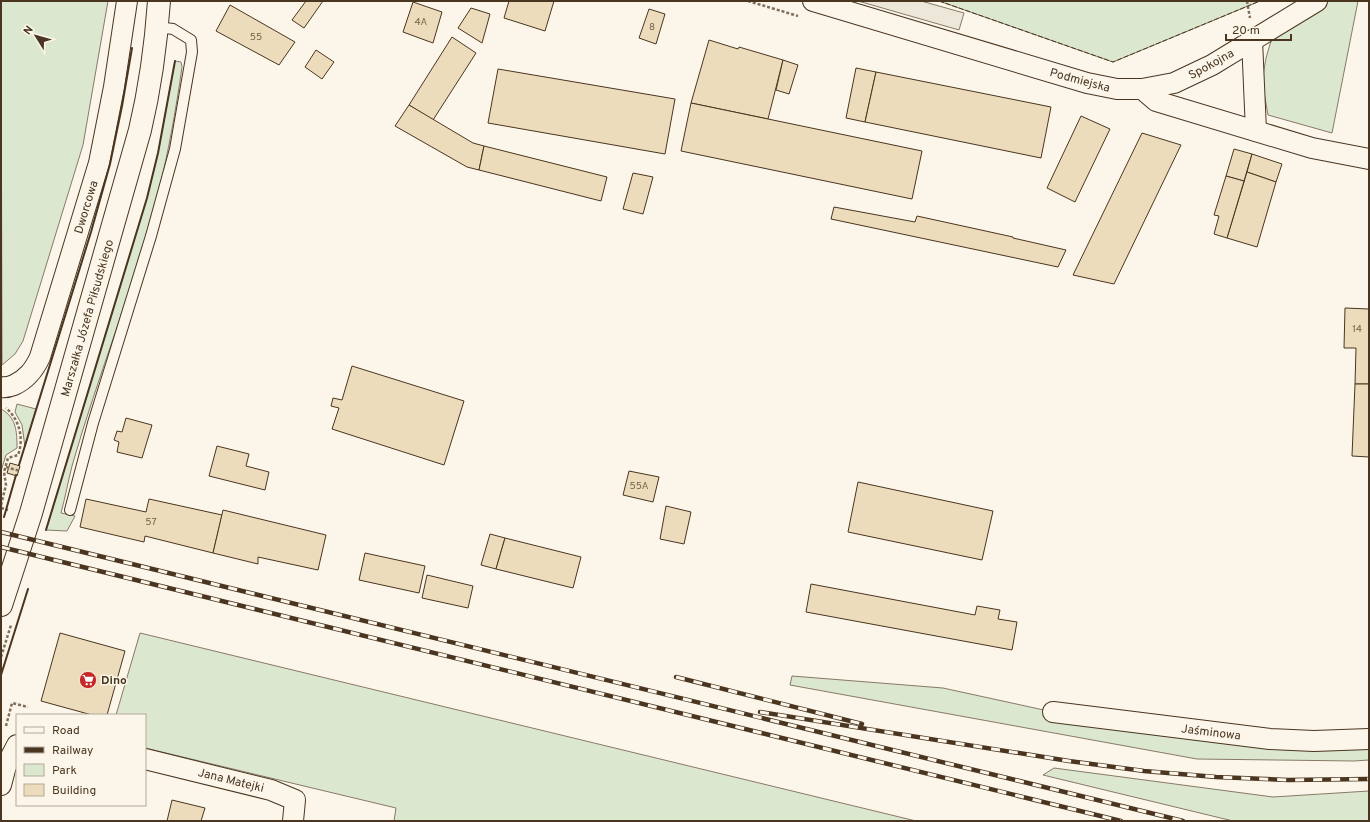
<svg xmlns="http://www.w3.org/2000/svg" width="1370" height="822" font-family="Overpass,sans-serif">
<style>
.green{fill:#dce7d0;stroke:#887966}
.parking{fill:#ede7d9;stroke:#887966}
.building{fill:#ecdcbc;stroke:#4a3520}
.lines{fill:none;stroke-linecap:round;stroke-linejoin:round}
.service-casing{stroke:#4a3520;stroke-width:12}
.minor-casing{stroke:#4a3520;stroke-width:22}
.tertiary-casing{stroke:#4a3520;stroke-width:24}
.path{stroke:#7f6f5c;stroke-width:2.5;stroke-dasharray:3 2;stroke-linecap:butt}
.service{stroke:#fbf6e9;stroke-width:10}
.minor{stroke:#fbf6e9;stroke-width:20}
.tertiary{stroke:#fbf6e9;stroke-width:22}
.rail-casing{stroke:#4a3520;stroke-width:4.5}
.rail{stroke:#fbf6e9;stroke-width:3;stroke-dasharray:9;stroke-linecap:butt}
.fence{stroke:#4a3520;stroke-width:1;stroke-dasharray:5 2;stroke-linecap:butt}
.wall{stroke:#4a3520;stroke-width:2}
.labels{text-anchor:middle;stroke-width:3;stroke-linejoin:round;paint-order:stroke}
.number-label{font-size:10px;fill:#725f47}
.street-label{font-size:12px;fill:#4a3520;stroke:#fbf6e9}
.poi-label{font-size:12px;font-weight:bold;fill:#4a3520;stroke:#fbf6e9;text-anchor:start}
</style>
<rect width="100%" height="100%" fill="#fbf6e9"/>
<g class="green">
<path d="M1,1H108L83,145L23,341L15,354L2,365Z"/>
<path d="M939,1H1260L1113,62Z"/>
<path d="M1328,1H1358L1332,133L1268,115L1262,81L1266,58L1273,34Z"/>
<path d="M175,61L181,62L182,67C176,110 168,153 158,195C134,287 98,375 72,466C68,482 65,498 61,513L75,516L67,531L46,530L147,198L158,153Z"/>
<path d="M17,404L36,409L25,447L22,425L15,412Z"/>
<path d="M1,409C16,417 17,431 17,447V448L6,455L1,471Z"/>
<path d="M140,633L916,821H394L396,808L145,748V715H116Z"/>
<path d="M792,676L943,688L1053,712L1369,739V760L1354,761L1197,759L790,685Z"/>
<path d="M1054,768L1273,797L1369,791V821H1233L1043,775Z"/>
</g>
<path class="parking" d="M858,1H921L964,13L959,30Z"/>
<g class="building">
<path d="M306,1H323L304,28L292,20Z"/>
<path d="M509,1H554L545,31L504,18Z"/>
<path d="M413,2L442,12L433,43L403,32Z"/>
<path d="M230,5L295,42L279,65L216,31Z"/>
<path d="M471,8L490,14L482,43L458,28Z"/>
<path d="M649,9L665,14L656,44L639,38Z"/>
<path d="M452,37L476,53L433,120L409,105Z"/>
<path d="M709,40L738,49L739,47L783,60L768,119L691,103Z"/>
<path d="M316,50L334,62L322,79L305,67Z"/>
<path d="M783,60L798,65L789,94L776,90Z"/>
<path d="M856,68L876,72L865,122L846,118Z"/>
<path d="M498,69L675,99L665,154L488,123Z"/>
<path d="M876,72L1051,107L1041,158L865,122Z"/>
<path d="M691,103L922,151L912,199L681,151Z"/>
<path d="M409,105L473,143L484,146L479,170L467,167L395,126Z"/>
<path d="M1081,116L1110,129L1075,202L1047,188Z"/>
<path d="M1142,133L1181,145L1114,284L1073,275Z"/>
<path d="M484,146L607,177L601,201L479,170Z"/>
<path d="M1234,149L1252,154L1244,181L1226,176Z"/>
<path d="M1252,154L1282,164L1276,182L1247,172Z"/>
<path d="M1247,172L1276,182L1257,247L1227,238Z"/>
<path d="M633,173L653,177L643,214L623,209Z"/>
<path d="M1226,176L1244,181L1227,238L1214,234L1219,216L1214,215Z"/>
<path d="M834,207L915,222L917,216L1013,237V238L1066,250L1058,267L831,219Z"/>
<path d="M1345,308L1369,309V384H1355L1356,348H1344Z"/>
<path d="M352,366L464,401L444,465L332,429L339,408L331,406L333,398L342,400Z"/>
<path d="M1355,384H1369V457L1352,456Z"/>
<path d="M126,418L152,425L142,458L117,452L119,442L114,440L117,431L122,432Z"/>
<path d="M217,446L249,454L246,466L269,472L265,490L209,476Z"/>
<path d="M10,463L20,466L17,476L7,473Z"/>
<path d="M629,471L659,477L653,502L623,495Z"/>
<path d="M858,482L993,511L982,560L848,532Z"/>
<path d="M86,499L146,512L149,499L222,515L213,553L145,536L144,542L80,527Z"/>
<path d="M666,506L691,512L684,544L660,539Z"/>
<path d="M223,510L326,535L318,570L258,557V564L213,553Z"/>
<path d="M490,534L505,538L496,569L481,565Z"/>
<path d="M505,538L581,557L573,588L496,569Z"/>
<path d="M365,553L425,566L419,593L359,580Z"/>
<path d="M427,575L473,586L468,608L422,598Z"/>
<path d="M811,584L975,615L977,606L1000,610L998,619L1017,622L1012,650L806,612Z"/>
<path d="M60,633L125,651L107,715H92L41,701Z"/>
<path d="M172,800L205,808L201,821H167Z"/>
</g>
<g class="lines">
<defs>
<path id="service" d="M70,510L93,423L151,236L175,149L192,52L191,40L173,29L157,27"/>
<g id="minor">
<path d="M813,1L1087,83L1117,89H1142L1174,83L1212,65L1317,1"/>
<path d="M1252,40L1256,131"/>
<path d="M1142,89L1156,101L1312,148L1369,159"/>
<path d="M1,387C6,388 9,387 14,385C27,379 34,370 40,357L99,163L114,87L127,1"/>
<path d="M1053,712L1270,739L1314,741L1369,739"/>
<path d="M145,759L271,790L295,800L293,821"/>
<path d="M1,785L6,766L17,745"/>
</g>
<path id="tertiary" d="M1,605L31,513L140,130C150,88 156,44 159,1"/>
</defs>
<use href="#service" class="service-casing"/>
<use href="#minor" class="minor-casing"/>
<use href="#tertiary" class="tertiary-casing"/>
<g class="path">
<path d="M748,1L798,16"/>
<path d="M1247,1L1250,18"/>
<path d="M6,467L20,471"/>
<path d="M1,505L6,485L4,472L8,458L18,455C24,439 20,420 6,408"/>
<path d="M1,508L8,510"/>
<path d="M1,657L11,625"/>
<path d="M6,726L12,703L28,707"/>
</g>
<use href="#service" class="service"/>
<use href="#minor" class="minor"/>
<use href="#tertiary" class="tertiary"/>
<defs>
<g id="rail">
<path d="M1,532L1183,821"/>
<path d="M1,547L1121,821"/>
<path d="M676,677L862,724"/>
<path d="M760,712L1069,761L1144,771L1216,777L1288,780L1369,779"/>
</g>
</defs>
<use href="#rail" class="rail-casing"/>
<use href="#rail" class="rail"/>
<path class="fence" d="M939,1L1113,62L1260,1"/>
<g class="wall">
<path d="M19,465L91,232L110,164L122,106L132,48"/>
<path d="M1,493V491"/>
<path d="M4,517L16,475"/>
<path d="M46,530L147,198L158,153L175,61"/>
<path d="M1,675L28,589"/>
</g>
</g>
<defs>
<symbol id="supermarket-disc" viewBox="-11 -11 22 22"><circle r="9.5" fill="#c62828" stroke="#fbf6e9"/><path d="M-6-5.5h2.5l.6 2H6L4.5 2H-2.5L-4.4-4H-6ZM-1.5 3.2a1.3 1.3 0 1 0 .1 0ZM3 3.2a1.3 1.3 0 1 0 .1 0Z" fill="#fff"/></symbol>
</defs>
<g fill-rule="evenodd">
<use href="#supermarket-disc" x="78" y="670" width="20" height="20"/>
</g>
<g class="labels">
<g class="number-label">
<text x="421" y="25">4A</text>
<text x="652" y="30">8</text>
<text x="256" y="40">55</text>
<text x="1357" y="332">14</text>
<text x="639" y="489">55A</text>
<text x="151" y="525">57</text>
</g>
<g class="street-label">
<text transform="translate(1211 64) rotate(-29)" y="4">Spokojna</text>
<text transform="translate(1080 80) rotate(15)" y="4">Podmiejska</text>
<text transform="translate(86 207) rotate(-73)" y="4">Dworcowa</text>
<text transform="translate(87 318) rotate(-74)" y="4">Marszałka Józefa Piłsudskiego</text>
<text transform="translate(1211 732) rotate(7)" y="4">Jaśminowa</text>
<text transform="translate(231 780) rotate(14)" y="4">Jana Matejki</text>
</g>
<g class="poi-label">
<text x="101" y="684">Dino</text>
</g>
</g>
<rect width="1370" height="822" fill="none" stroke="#4a3520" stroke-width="4"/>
<rect x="16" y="714" width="130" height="92" fill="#fbf6e9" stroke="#b4a999"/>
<rect x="24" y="727" width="20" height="6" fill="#fbf6e9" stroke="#b4a999"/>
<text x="52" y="734" font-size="12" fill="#4a3520">Road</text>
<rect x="24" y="747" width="20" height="6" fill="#4a3520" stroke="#b4a999"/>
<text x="52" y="754" font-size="12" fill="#4a3520">Railway</text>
<rect x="24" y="764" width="20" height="12" fill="#dce7d0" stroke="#b4a999"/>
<text x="52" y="774" font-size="12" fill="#4a3520">Park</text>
<rect x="24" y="784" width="20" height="12" fill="#ecdcbc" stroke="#b4a999"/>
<text x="52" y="794" font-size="12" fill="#4a3520">Building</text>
<g transform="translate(36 36) rotate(307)" stroke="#fbf6e9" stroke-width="3" paint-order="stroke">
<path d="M0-3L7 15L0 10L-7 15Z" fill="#4a3520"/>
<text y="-6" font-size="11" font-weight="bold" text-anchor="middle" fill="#4a3520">N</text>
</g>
<path d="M1226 34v6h65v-6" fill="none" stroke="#4a3520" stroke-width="2"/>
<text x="1232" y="34" font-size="12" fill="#4a3520" stroke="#fbf6e9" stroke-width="3" paint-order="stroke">20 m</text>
</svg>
